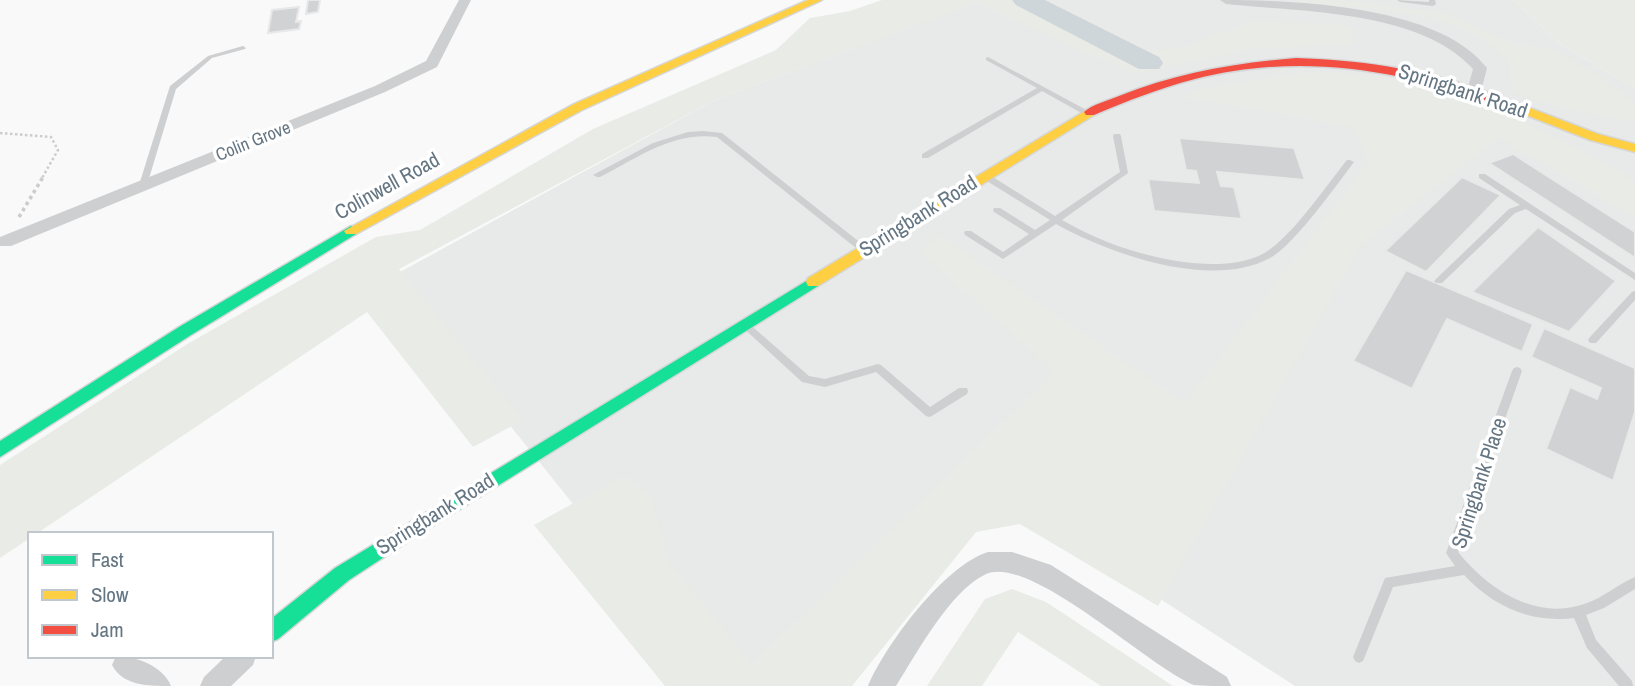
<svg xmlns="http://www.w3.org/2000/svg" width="1635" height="686" font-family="'Archivo Narrow',sans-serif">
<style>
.built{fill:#e8e9e9}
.green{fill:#e8ebe6}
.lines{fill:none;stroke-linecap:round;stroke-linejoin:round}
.river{fill:#ced6d9;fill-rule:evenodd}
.building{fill:#d0d2d3;stroke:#e8e8e8;stroke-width:2}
.fast-casing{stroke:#d5d6d7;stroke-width:3}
.slow-casing{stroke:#d5d6d7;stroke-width:3}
.jam-casing{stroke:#d5d6d7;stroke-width:3}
.path-far1{stroke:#cbcccd;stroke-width:2.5;stroke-dasharray:2.5 2.5;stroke-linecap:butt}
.path{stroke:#cbcccd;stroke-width:3.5;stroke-dasharray:3.5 3.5;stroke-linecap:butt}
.lane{fill:#cecfd0;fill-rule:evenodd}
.street{fill:#cecfd0;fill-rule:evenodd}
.fast{fill:#16e098;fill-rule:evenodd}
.slow{fill:#ffcf43;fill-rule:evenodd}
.jam{fill:#f24e42;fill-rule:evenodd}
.labels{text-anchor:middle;stroke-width:7;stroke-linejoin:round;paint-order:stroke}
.far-street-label{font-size:18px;fill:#657683;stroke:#fff}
.street-label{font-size:21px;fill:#657683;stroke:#fff}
</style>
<rect width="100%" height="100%" fill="#f9f9f9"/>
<path class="built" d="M982,0H1513L1560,44L1635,88V686H1295L1151,593L968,484L751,686H719L391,277L715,100Z"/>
<g class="green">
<path d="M882,0H1038L1142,52L1185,47L1251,21L1341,24L1354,31L1352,44L1252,49L1134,74L976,3L715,100L399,269L523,420L473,447L367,312L36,534H30V538L0,558V465L189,343L376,237L420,230L593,129L776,50L810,18L850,11Z"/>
<path d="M1295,0H1343L1447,14L1513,43L1545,47L1593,72L1635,104V122C1612,117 1530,105 1516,91C1508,83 1512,69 1507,61C1498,46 1478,38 1464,30C1422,9 1352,8 1306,4Z"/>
<path d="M1513,0H1635V88L1560,44Z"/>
<path d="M1295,73C1321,74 1350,71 1375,76C1470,92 1554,133 1635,181V217L1499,137L1361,245L1158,606L1020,524L976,532L852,686H665L534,525L624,475L651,495L669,562L752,664L1055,372L919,251L940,236L1185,403L1368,162L1353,127L1181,97L1205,88Z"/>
<path d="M1012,589L1046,602L1173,686H1101L1018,632L982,686H927L985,599Z"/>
</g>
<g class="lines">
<path class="river" d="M1012,0H1045L1159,57L1163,63L1159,69H1139L1016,5Z"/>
</g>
<g class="building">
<path d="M308,0H320L318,12L306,14Z"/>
<path d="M299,7L296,22L301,21L299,29L268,33L272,10Z"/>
<path d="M1179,138L1294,148L1305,180L1217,172L1221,186L1234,187L1242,219L1154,211L1148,179L1199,183L1196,171L1186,170Z"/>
<path d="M1513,154L1635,232V258L1489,163Z"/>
<path d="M1462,177L1501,195L1426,272L1385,251Z"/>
<path d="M1538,227L1616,281L1569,332L1472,292Z"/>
<path d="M1406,270L1533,324L1522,352L1447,319L1412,389L1353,361Z"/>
<path d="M1544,328L1635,368V412L1613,481L1546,449L1570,387L1597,399L1601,388L1531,357Z"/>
</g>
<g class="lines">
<defs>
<g id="fast">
<path d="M351,226L358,231L356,234L191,335L0,457V441L179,327Z"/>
<path d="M813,277L818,278L820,282L818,286L404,544L349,580L278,639L271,642V619L335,568Z"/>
</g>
<g id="slow">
<path d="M808,0H822L582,110L356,234H346L344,231L574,104Z"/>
<path d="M1504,98L1598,134L1635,144V152L1590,140L1500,105L1498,102Z"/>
<path d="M1090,108L1094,109V115L818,286H808L806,282L808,278Z"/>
</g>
<path id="jam" d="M1296,58C1357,60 1417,68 1475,88C1487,92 1501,95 1510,102L1504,106L1500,105C1399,70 1301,52 1195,79C1160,88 1127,101 1094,115H1086L1084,112C1093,104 1107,101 1119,96C1176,73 1234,63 1296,58Z"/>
</defs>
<use href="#fast" class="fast-casing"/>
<use href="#slow" class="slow-casing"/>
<use href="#jam" class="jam-casing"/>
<path class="path-far1" d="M0,133L51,137L58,150L42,178"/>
<path class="path" d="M19,217L43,177"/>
<g class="lane">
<path d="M1397,0L1429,2V0H1435L1436,4L1433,6L1400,2Z"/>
<path d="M243,46L246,48L245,49L212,58L176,89L147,185L143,188L140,187L139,185L170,86L208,56Z"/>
<path d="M988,57L1092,113L1088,115H1085L1042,91L928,158H922V154L1037,88L986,60V58Z"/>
<path d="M703,131L722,133L867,248L868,250L867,252H861L717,137C673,131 637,158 600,177H597L593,175L653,143L688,132Z"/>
<path d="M1114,134H1120L1121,136L1128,173L1062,220C1076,228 1090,235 1105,241C1146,258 1226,277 1266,252C1293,235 1326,186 1347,160H1350L1354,162C1335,187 1295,244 1270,258C1211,290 1110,254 1056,224L1003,259L965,235L964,233L965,231H971L1003,252L1029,234L994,212L993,210L994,208H1000L1035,230L1050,220L982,178V174H988L1055,216L1120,172L1113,136Z"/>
<path d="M1479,174H1485L1635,273V280L1526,209L1515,213L1442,283H1436L1434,281L1436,279L1509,209L1520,205L1479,178Z"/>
<path d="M1635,291V300L1596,343H1590L1588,340L1590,337L1632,292Z"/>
<path d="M744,321L747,322L809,376L825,379L878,364L881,365L930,407L959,388H967L968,391L967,394L930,417L926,416L876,372L825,387L802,382L741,326L739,324Z"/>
<path d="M1517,367L1520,368L1522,371L1458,552C1489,590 1537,622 1587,603C1604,597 1618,584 1635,577V589L1604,608L1586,615L1596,640L1632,681L1633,686H1619L1587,648L1574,618C1530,623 1494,607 1464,575L1393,587L1363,661L1359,663L1355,661L1353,657L1385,578L1455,566L1446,553L1512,371L1514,368Z"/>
</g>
<g class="street">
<path d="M459,0H471L437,67L385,92L11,246H0V237L375,86L426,61Z"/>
<path d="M1220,0C1294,0 1439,5 1487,68L1481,91L1479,94H1469L1467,91L1473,69C1420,10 1300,12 1226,4Z"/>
<path d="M988,552H1012L1051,565L1227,677L1231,686C1220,686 1203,686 1194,685C1149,667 1030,554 986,574C950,591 917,653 896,686H868C886,644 944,566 988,552Z"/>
<path d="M116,656C136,656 163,666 171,686C148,686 123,686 112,665Z"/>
<path d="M226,656H256L253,665L231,686H200L204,677Z"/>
</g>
<use href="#fast" class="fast"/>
<use href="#slow" class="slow"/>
<use href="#jam" class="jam"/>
</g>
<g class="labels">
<g class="far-street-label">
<text transform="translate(253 141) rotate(-22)" y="6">Colin Grove</text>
</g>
<g class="street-label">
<text transform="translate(1463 91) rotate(18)" y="7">Springbank Road</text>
<text transform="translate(387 186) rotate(-29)" y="7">Colinwell Road</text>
<text transform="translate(918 216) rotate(-32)" y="7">Springbank Road</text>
<text transform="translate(1479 483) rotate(-72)" y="7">Springbank Place</text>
<text transform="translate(435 514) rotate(-32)" y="7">Springbank Road</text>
</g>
</g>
<rect x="28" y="532" width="245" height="126" fill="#ffffff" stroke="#c1c8cd" stroke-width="2"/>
<rect x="42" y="555" width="35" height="10" fill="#16e098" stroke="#c1c8cd" stroke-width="2"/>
<text x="91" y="567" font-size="21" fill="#657683">Fast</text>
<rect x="42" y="590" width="35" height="10" fill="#ffcf43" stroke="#c1c8cd" stroke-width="2"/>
<text x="91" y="602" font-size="21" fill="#657683">Slow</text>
<rect x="42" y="625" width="35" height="10" fill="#f24e42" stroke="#c1c8cd" stroke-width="2"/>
<text x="91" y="637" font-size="21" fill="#657683">Jam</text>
</svg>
